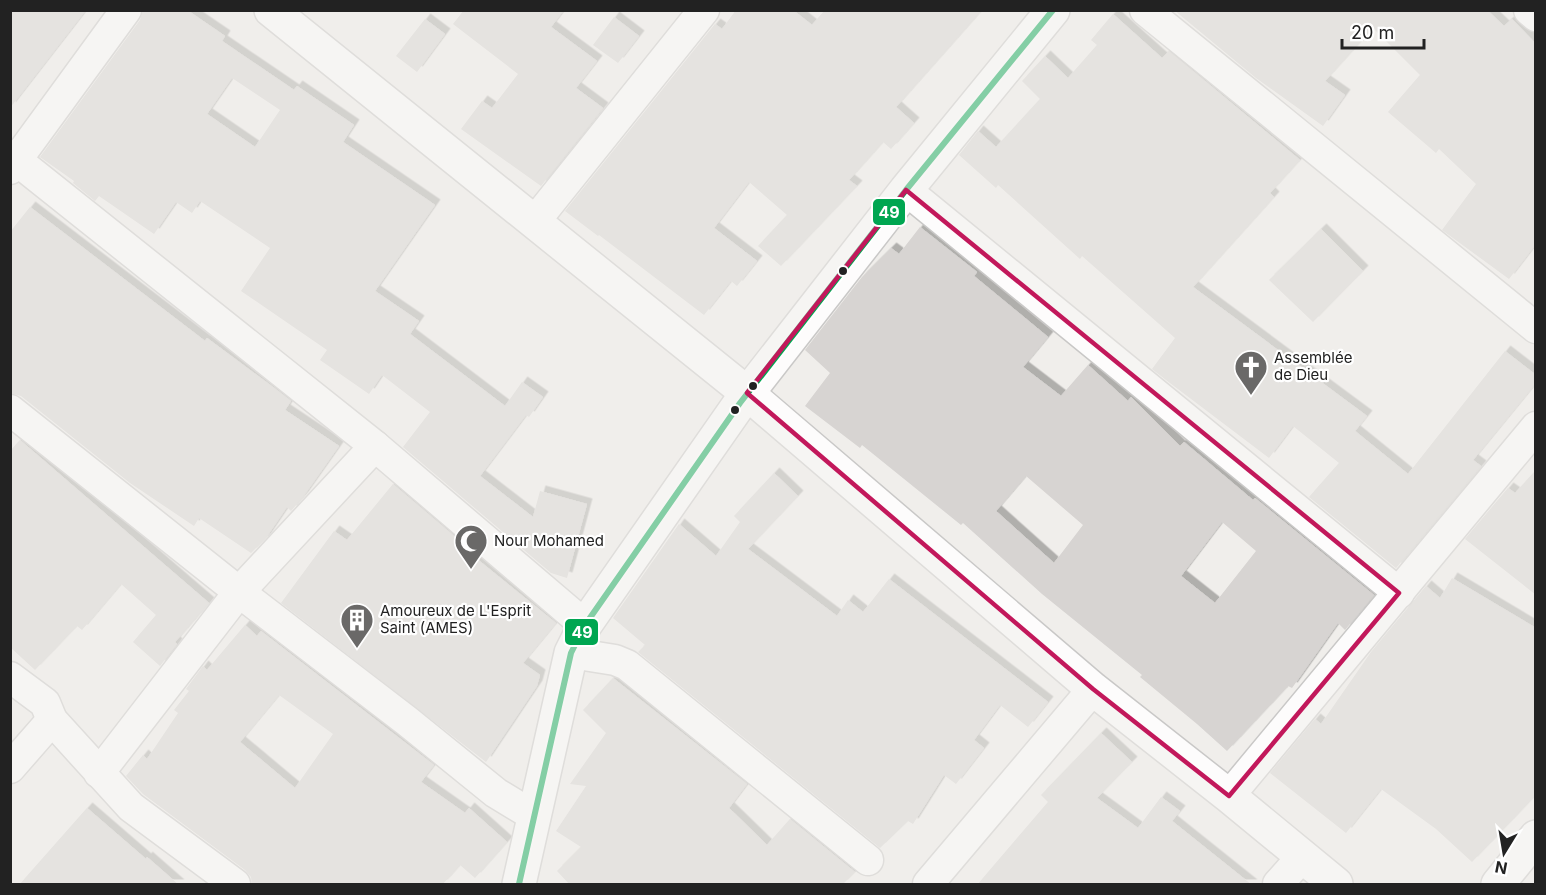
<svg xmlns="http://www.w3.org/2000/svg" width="1546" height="895" font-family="Inter,sans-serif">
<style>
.building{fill:#d7d4d2;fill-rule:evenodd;filter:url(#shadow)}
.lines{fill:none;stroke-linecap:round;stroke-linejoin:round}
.minor-casing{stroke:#c9c8c7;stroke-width:33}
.tertiary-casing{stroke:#c9c8c7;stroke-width:36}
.minor{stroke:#fdfcfc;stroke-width:30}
.tertiary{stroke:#fdfcfc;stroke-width:33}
.bus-1-casing{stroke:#fff;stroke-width:10}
.bus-1{stroke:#00a651;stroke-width:6}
.marked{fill:none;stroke:#c2185b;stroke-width:4.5;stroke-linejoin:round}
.bus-dot{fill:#222;stroke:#fff;stroke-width:2}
.labels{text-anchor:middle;stroke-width:4.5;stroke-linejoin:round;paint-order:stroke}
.poi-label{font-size:15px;fill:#222;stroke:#fff;text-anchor:start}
.line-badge{stroke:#fff;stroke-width:2}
.badge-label{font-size:16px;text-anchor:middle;font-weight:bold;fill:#fff}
</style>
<defs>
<filter id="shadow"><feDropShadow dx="5.5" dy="-5.5" stdDeviation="0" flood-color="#0004"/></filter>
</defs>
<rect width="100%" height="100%" fill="#f0eeeb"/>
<g class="building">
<path d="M10,10H86L10,108Z"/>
<path d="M143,10H187L225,36L222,41L294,90L297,86L354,125L343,142L435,205L375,291L419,321L410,334L505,406L522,382L543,397L529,417L526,415L480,476L533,517L540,491L587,504L567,578L551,573L403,447L430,412L382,375L369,394L320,360L327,350L241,291L270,248L200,201L192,213L176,202L154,234L99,196L95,201L73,183L74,181L40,157L140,20ZM232,78L280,110L255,147L207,114Z"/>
<path d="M464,10H564L551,27L597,61L576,88L603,108L541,186L461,129L482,101L492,108L518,74L453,24Z"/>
<path d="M736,10H793L812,25L825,10H982L896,107L914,123L891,149L883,142L849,180L857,186L781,266L758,246L787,215L749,182L714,228L757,261L737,286L731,281L704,315L599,235L598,236L565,211L715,24L722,29Z"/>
<path d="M1174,10H1487L1504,26L1512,19L1536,44V244L1509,279L1442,230L1476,184L1439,149L1436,153L1388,112L1420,75L1373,28L1325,81L1345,95L1323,126L1256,78Z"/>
<path d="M1113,14L1162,58L1169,51L1300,160L1270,193L1274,197L1193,287L1367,416L1355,431L1408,474L1505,351L1536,375V383L1473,460L1481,466L1396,568L1309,497L1339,463L1293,426L1269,458L1166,380L1152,369L1175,338L1082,256L1080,259L998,185L996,188L959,155L978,131L996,147L1040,99L1022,81L1045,56L1068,78L1097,45L1091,40Z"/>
<path d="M614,17L639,36L618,63L593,45Z"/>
<path d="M425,19L445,34L417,72L396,56Z"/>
<path d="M30,207L205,341L207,338L273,387L291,401L285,410L339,446L303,497L291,511L287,507L266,538L251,553L199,518L194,526L130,483L21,396L10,393V232Z"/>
<path d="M920,227L977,272L974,276L1048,337L1023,367L1061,396L1088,365L1128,401L1131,397L1180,446L1184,442L1253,500L1255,498L1374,595L1345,630L1338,623L1292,688L1288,686L1227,751L1197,724L1140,677L1142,675L1042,594L963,523L961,525L862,445L860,448L805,406L830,373L805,350L862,277L891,248L899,254ZM1026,476L1083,525L1054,563L996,511ZM1222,522L1256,551L1215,603L1181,576Z"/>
<path d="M1321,229L1363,271L1313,322L1269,280Z"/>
<path d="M20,440L209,603L175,642L177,644L160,666L133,642L156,615L121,584L82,630L77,626L35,670L10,647V451Z"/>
<path d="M1536,470V595L1465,539L1508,488L1515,493Z"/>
<path d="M774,473L798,496L748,549L837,616L848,600L863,612L889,579L1048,702L1028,727L1000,705L974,740L984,748L956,784L944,775L913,824L908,821L880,848L638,652L645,645L613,618L679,524L716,556L740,522L734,516Z"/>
<path d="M393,484L473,552L466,550L556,623L523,663L540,675L537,686L486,762L281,603L334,531L347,540Z"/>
<path d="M1452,578L1536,628V795L1472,862L1436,829L1381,789L1346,833L1270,773L1315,719L1321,724L1371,652L1426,586L1440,598Z"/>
<path d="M245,625L257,636L261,631L434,765L421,782L465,813L469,808L507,842L475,878L460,865L442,885H252L251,877L245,870L143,794L126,776L143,755L147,759L178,713L174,710L189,691L186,689L203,666L207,670ZM279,695L333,734L295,788L240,742Z"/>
<path d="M613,678L747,784L729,808L767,845L790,819L855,872L842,885H570L557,871L581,847L556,831L586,786L570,784L606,733L583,710Z"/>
<path d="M1101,733L1132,762L1097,798L1138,828L1161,797L1180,811L1172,821L1252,885H977L1048,802L1041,795Z"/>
<path d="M87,808L146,859L147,857L179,885H19Z"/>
</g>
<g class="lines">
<defs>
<g id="minor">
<path d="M1145,10L1536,328"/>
<path d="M1529,10L1536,16"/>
<path d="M10,155L375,446L585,625"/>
<path d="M10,169L126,10"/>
<path d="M906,190L1399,593"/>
<path d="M535,221L704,10"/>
<path d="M10,410L239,592L407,721L496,793L534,816"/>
<path d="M571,653L615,660L627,665L868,860"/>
<path d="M10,677L45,703L52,720L131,807L235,884"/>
<path d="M10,768L52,720"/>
<path d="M99,773L239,592L375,446"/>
<path d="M1229,796L1536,427"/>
<path d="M928,884L1093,689"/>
<path d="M1278,884L1302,857"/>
</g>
<g id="tertiary">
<path d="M271,10L747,393L1093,689L1229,796L1336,884"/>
<path d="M519,884L571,653L585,625L740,403L906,190L1053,10"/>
<path d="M1498,884L1536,837"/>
</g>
</defs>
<use href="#minor" class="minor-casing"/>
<use href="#tertiary" class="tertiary-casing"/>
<use href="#minor" class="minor"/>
<use href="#tertiary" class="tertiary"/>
<defs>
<path id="bus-1" d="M519,884L571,653L585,625L740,403L906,190L1053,10"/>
</defs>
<use href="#bus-1" class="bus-1-casing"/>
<use href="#bus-1" class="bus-1"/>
</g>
<path d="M0 0H1546V895H0ZM906,190L1399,593L1229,796L1093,689L747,393Z" fill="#f0eeeb" fill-opacity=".55" fill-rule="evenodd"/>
<path class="marked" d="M906,190L1399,593L1229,796L1093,689L747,393Z"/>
<defs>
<symbol id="church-pin" viewBox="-11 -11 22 30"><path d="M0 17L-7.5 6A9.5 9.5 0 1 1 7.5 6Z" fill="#6a6968" stroke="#fff"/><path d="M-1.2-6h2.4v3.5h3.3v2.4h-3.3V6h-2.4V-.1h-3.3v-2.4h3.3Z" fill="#fff"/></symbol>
<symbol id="mosque-pin" viewBox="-11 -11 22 30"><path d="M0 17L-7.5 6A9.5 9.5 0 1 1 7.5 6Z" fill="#6a6968" stroke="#fff"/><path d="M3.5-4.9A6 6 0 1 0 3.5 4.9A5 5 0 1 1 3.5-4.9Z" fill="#fff"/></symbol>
<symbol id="building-pin" viewBox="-11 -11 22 30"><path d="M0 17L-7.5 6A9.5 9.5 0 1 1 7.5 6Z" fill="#6a6968" stroke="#fff"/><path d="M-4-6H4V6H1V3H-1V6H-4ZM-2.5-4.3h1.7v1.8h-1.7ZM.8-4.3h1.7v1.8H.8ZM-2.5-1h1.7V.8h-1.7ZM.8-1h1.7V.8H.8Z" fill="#fff"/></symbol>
</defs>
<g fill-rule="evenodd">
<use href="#church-pin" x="1232" y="348" width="38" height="52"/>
<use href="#mosque-pin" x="452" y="522" width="38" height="52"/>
<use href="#building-pin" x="338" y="601" width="38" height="52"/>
</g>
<g class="bus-dot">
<circle cx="843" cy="271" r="5"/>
<circle cx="753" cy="386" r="5"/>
<circle cx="735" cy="410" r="5"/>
</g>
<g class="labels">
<g class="poi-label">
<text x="1274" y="363">Assemblée<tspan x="1274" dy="17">de Dieu</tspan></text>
<text x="494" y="546">Nour Mohamed</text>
<text x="380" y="616">Amoureux de L'Esprit<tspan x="380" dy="17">Saint (AMES)</tspan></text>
</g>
</g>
<g class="line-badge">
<rect x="872" y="198" width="34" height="28" rx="6" fill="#00a651"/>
<rect x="564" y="618" width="35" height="28" rx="6" fill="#00a651"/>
</g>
<g class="badge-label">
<text x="889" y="218">49</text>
<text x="582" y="638">49</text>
</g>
<rect width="1546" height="895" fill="none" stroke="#222222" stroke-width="24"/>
<g transform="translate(1504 853) rotate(191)" stroke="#ffffff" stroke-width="4.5" paint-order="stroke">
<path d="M0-4.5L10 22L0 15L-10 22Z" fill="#222222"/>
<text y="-9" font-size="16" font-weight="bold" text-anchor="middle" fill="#222222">N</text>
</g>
<path d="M1342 39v9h82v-9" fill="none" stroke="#222222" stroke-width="3"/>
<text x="1351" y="39" font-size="18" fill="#222222" stroke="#ffffff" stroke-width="4.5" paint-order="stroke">20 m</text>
</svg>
